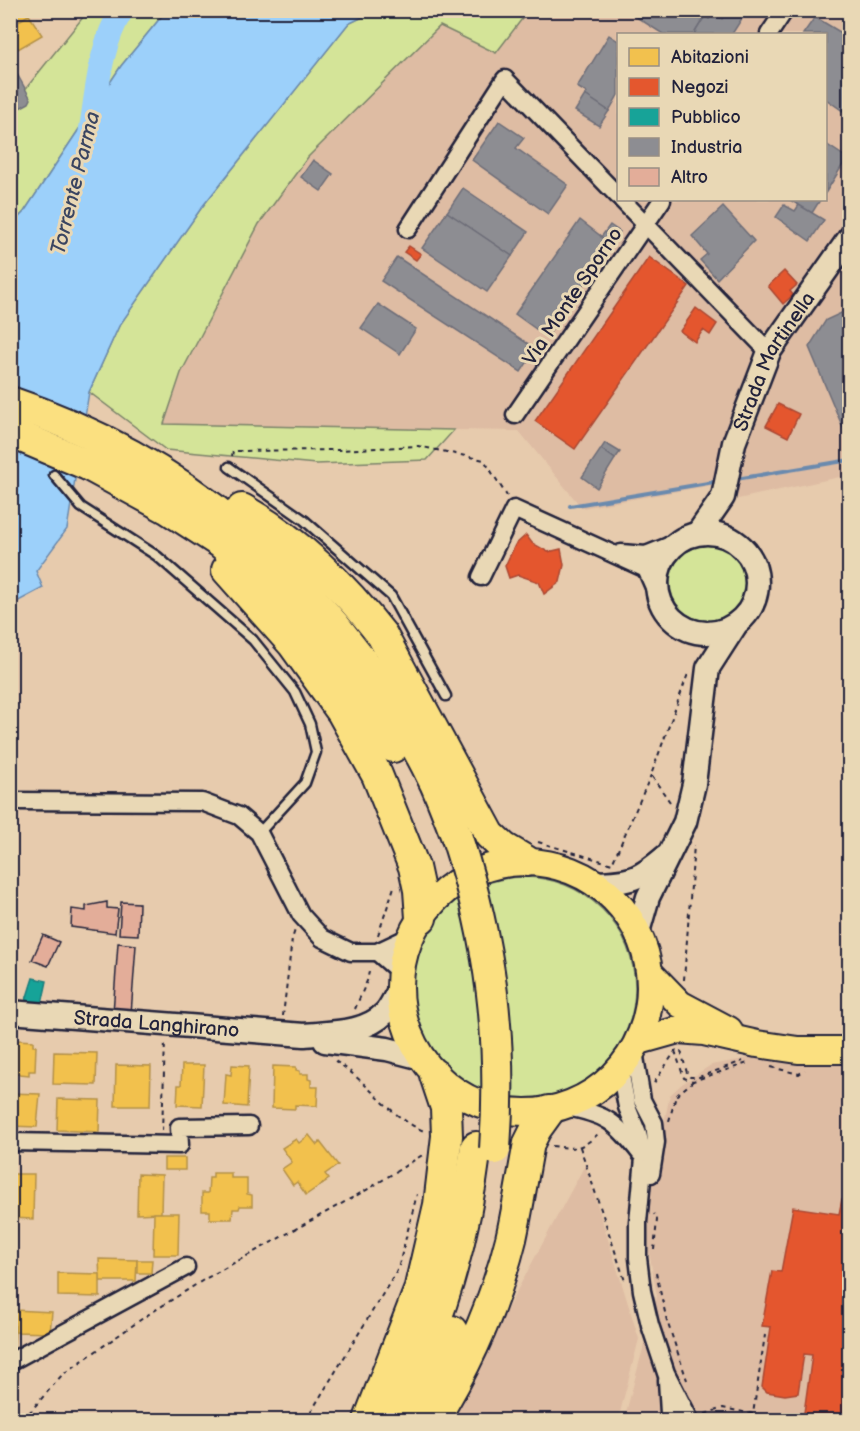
<svg xmlns="http://www.w3.org/2000/svg" width="860" height="1431" font-family="'Balsamiq Sans',sans-serif">
<style>
.built{fill:#debca3;fill-rule:evenodd}
.green{fill:#d4e498;stroke:#7b836a;stroke-width:1.5}
.water{fill:#9cd0fa;stroke:#6b8aae;stroke-width:1.5}
.homes{fill:#f2c14e;stroke:#b49148;stroke-width:1.5}
.shops{fill:#e4572e;stroke:#aa4732;stroke-width:1.5}
.public{fill:#17a398;stroke:#1a7c7c;stroke-width:1.5}
.industry{fill:#8d8d92;stroke:#6d6d78;stroke-width:1.5}
.lines{fill:none;stroke-linecap:round;stroke-linejoin:round}
.stream{stroke:#6b8aae;stroke-width:4}
.river{stroke:#9cd0fa;stroke-width:24}
.building{fill:#e3ad99;stroke:#22223b;stroke-width:1.5}
.lane-casing{stroke:#22223b;stroke-width:13}
.street-casing{stroke:#22223b;stroke-width:21}
.secondary-casing{stroke:#22223b;stroke-width:27}
.primary-casing{stroke:#22223b;stroke-width:30}
.highway-casing{stroke:#22223b;stroke-width:34}
.path{stroke:#22223b;stroke-width:2;stroke-dasharray:4.5 4.5;stroke-linecap:butt}
.lane{stroke:#e9d8b5;stroke-width:8}
.street{stroke:#e9d8b5;stroke-width:16}
.secondary{stroke:#e9d8b5;stroke-width:22}
.primary{stroke:#fbe080;stroke-width:26}
.highway{stroke:#fbe080;stroke-width:30}
.highway-bridge-casing{stroke:#22223b;stroke-width:34;stroke-linecap:butt}
.highway-bridge{stroke:#fbe080;stroke-width:30}
.labels{text-anchor:middle;stroke-width:6;stroke-linejoin:round;paint-order:stroke}
.street-label{font-size:20px;fill:#22223b;stroke:#e9d8b5}
.water-label{font-size:21px;font-style:italic;fill:#3a4561;stroke:#e9d8b5}
</style>
<rect width="100%" height="100%" fill="#e7cbad"/>
<filter id="ink" filterUnits="userSpaceOnUse"><feTurbulence type="fractalNoise" baseFrequency=".0167" numOctaves="2"/><feDisplacementMap in="SourceGraphic" scale="12" xChannelSelector="R" yChannelSelector="G"/><feConvolveMatrix kernelMatrix="1 2 1 2 8 2 1 2 1" color-interpolation-filters="sRGB"/></filter>
<g filter="url(#ink)">
<g class="built">
<path d="M528,11H849V475L738,499L735,481L582,508L519,431L164,425L181,373L259,224L308,157L440,26L496,53ZM618,34H826V200H618Z"/>
<path d="M771,1054L849,1059V1420H624L657,1296L643,1218L670,1095L682,1084L711,1065Z"/>
<path d="M585,1165L639,1339L618,1420H447Z"/>
</g>
<g class="green">
<path d="M88,11H166L121,66L24,212L11,225V107Z"/>
<path d="M375,11H528L496,53L440,26L308,157L259,224L181,373L164,424L454,430L427,460L316,464L166,450L89,392L119,326L202,207L348,24Z"/>
<circle cx="708" cy="583" r="38"/>
<circle cx="524" cy="988" r="111"/>
</g>
<path class="water" d="M166,11H375L348,24L202,207L119,326L89,392L67,529L36,571L43,588L11,605V225L24,212L121,66Z"/>
<g class="homes">
<path d="M10,10H27L29,15L10,26Z"/>
<path d="M29,15L42,35L18,49L10,36V26Z"/>
<path d="M17,1040L33,1041V1046H36L35,1071H29V1075L10,1073V1045H17Z"/>
<path d="M54,1052L97,1053L96,1085L53,1084Z"/>
<path d="M116,1065L151,1066L150,1106H115Z"/>
<path d="M182,1065H204L202,1106L177,1105L178,1085H181Z"/>
<path d="M232,1065L249,1066L247,1107L224,1105L226,1074L231,1075Z"/>
<path d="M273,1066L296,1067V1070L300,1071V1074H308V1079L311,1080V1087H318L317,1106L295,1105V1109L272,1108Z"/>
<path d="M10,1093L40,1094L37,1127L10,1126Z"/>
<path d="M58,1099L100,1100L99,1132L57,1130Z"/>
<path d="M309,1135L317,1145L320,1142L338,1165L325,1174L329,1179L306,1195L297,1182L293,1185L282,1169L292,1162L282,1148L296,1139L299,1143Z"/>
<rect x="164" y="1158" width="21" height="12"/>
<path d="M213,1173H231V1178H247V1194L252,1195V1206H240L239,1209H233L232,1219H210V1211H202V1193H208L209,1178H213Z"/>
<path d="M11,1174H34L33,1219L10,1218Z"/>
<path d="M138,1174L162,1175L161,1213L137,1214Z"/>
<path d="M154,1213H179L178,1255H153Z"/>
<path d="M10,1218H17L16,1257H10Z"/>
<path d="M99,1259L137,1260L136,1281H100Z"/>
<path d="M137,1260H152L151,1273H137Z"/>
<path d="M58,1273L100,1274V1297L58,1296Z"/>
<path d="M14,1310L52,1312L50,1333L15,1332Z"/>
<path d="M10,1326H15L14,1351H10Z"/>
</g>
<g class="shops">
<path d="M409,246L421,254L416,260L404,252Z"/>
<path d="M649,257L689,286L575,449L535,421Z"/>
<path d="M784,271L797,285L790,291L793,295L783,304L768,286Z"/>
<path d="M696,308L717,324L710,335L703,330L695,342L680,331Z"/>
<path d="M778,404L799,414L788,437L766,426Z"/>
<path d="M526,535L532,543L548,552L561,549L564,565L560,582L544,594L539,582L518,575L509,578L505,566L515,545Z"/>
<path d="M842,1199L850,1200V1420H803L812,1355L804,1354L798,1393L785,1395L767,1392L762,1387L771,1327L762,1326L772,1271L781,1272L793,1207L839,1214Z"/>
</g>
<path class="public" d="M33,978L47,981L42,1004L26,1000Z"/>
<g class="industry">
<path d="M625,10H697L705,16L694,34H663Z"/>
<path d="M727,10L746,12L732,34H694L705,16L709,19L713,13L722,19Z"/>
<path d="M815,17L850,38V116L826,99V34H803Z"/>
<path d="M609,35L618,41V95L609,111L585,95L587,93L577,87Z"/>
<path d="M10,64L17,74L10,78Z"/>
<path d="M17,74L31,99L29,103L16,110L10,101V78Z"/>
<path d="M585,95L609,111L599,126L575,111Z"/>
<path d="M499,121L524,138L516,148L568,185L548,214L472,160Z"/>
<path d="M826,144L847,158L826,192Z"/>
<path d="M313,160L333,174L321,191L301,177Z"/>
<path d="M463,188L528,232L512,256L447,212Z"/>
<path d="M790,200H820L812,213Z"/>
<path d="M784,205L795,211L799,205L824,220L810,241L776,217Z"/>
<path d="M723,207L754,241L717,279L700,260L707,254L692,236Z"/>
<path d="M447,212L512,256L487,292L422,248Z"/>
<path d="M580,220L611,244L547,337L515,314Z"/>
<path d="M610,225L620,232L611,244L601,237Z"/>
<path d="M397,257L536,349L521,372L381,281Z"/>
<path d="M378,304L416,329L400,354L361,328Z"/>
<path d="M850,309V433L846,435L809,347L826,320Z"/>
<path d="M605,443L620,452L615,459L601,449Z"/>
<path d="M601,449L615,459L597,488L582,477Z"/>
</g>
<g class="lines">
<g class="stream">
<path d="M736,479L850,460"/>
<path d="M570,506L714,482"/>
</g>
<path class="river" d="M90,135C97,94 99,46 122,10"/>
</g>
<g class="building">
<path d="M107,902V908L118,909L115,933L71,927L72,909L86,911V906Z"/>
<path d="M121,902L139,903L138,935L119,934Z"/>
<path d="M43,935L59,942L48,966L32,960Z"/>
<path d="M118,943L136,945L131,1014L113,1013Z"/>
</g>
<g class="lines">
<defs>
<g id="lane">
<path d="M229,467L304,520L391,596L446,696"/>
<path d="M54,475L81,507L157,556L253,640L295,692L310,724L316,752L305,783L259,833"/>
</g>
<g id="street">
<path d="M769,34L785,10"/>
<path d="M622,200L769,352"/>
<path d="M408,229L505,79L618,196"/>
<path d="M515,415L662,200"/>
<path d="M621,553L646,555L676,543"/>
<path d="M481,577L514,509L646,569L657,594"/>
<path d="M10,801L202,802L239,816L259,833L301,915L322,938L351,952H377L411,936"/>
<path d="M377,952L401,973"/>
<path d="M634,1051L642,1100L654,1123L656,1142L651,1174"/>
<path d="M620,1070L627,1107L638,1134L644,1158L638,1222V1258L642,1291L650,1325L666,1373L690,1420"/>
<path d="M566,1107C606,1114 616,1122 641,1154"/>
<path d="M10,1142L180,1145L179,1127L249,1126"/>
<path d="M10,1362L186,1267"/>
<path d="M667,1380L669,1413L673,1420"/>
</g>
<g id="secondary">
<circle cx="707" cy="583" r="50"/>
<path id="s1" d="M698,533L723,497L734,443L769,352L850,237"/>
<path d="M596,883C630,882 638,880 665,857"/>
<path d="M638,932L648,897L685,822L694,784L708,668L735,626"/>
<path id="s2" d="M10,1012L304,1035C331,1032 364,1034 385,1013C391,1007 395,996 400,989"/>
<path d="M325,1041L387,1049L422,1058"/>
</g>
<g id="primary">
<circle cx="525" cy="987" r="125"/>
<path d="M650,973L680,1004L729,1030"/>
<path d="M639,1041L678,1030L704,1032L757,1044L798,1050H850"/>
</g>
<g id="highway">
<path d="M10,402C202,466 348,603 435,783C443,801 450,820 457,838"/>
<path d="M10,432L88,465L167,508L221,543L270,586L337,660L375,717L393,747"/>
<path d="M242,509C296,540 344,586 382,635L490,835L504,848L526,861"/>
<path d="M227,570L293,644L342,712L377,775L414,867L419,890L421,918"/>
<path d="M414,1415L437,1371L452,1331"/>
<path d="M369,1420L419,1291L439,1205L447,1136L446,1108L435,1075"/>
<path d="M388,1420C438,1338 464,1242 476,1147"/>
<path d="M433,1420C468,1364 495,1303 511,1239C518,1207 523,1175 529,1143L536,1129L549,1111"/>
</g>
</defs>
<use href="#lane" class="lane-casing"/>
<use href="#street" class="street-casing"/>
<use href="#secondary" class="secondary-casing"/>
<use href="#primary" class="primary-casing"/>
<use href="#highway" class="highway-casing"/>
<g class="path">
<path d="M232,456L233,451L338,450L418,446L484,460L507,496"/>
<path d="M670,802L651,775L689,671"/>
<path d="M538,842L612,864L651,775"/>
<path d="M378,935L395,884"/>
<path d="M684,980L694,845"/>
<path d="M355,1009L367,981L370,967"/>
<path d="M283,1016L292,939L295,930"/>
<path d="M675,1051L684,1078L693,1081L748,1063"/>
<path d="M681,1051L687,1073L690,1077H699L743,1061"/>
<path d="M335,1061C368,1081 389,1117 424,1131"/>
<path d="M771,1067L799,1074L805,1070"/>
<path d="M654,1083L676,1050"/>
<path d="M669,1121L676,1096L693,1081"/>
<path d="M162,1131L165,1041"/>
<path d="M552,1146C575,1149 582,1150 600,1132"/>
<path d="M580,1147L625,1281"/>
<path d="M654,1250L657,1220L654,1214"/>
<path d="M656,1273L667,1321L687,1380"/>
<path d="M705,1414L723,1408L753,1414L765,1335"/>
<path d="M23,1420L62,1375L146,1316L205,1279L370,1188L424,1154"/>
<path d="M306,1420L398,1269L417,1194"/>
</g>
<use href="#lane" class="lane"/>
<use href="#street" class="street"/>
<use href="#secondary" class="secondary"/>
<use href="#primary" class="primary"/>
<use href="#highway" class="highway"/>
<defs>
<path id="highway-bridge" d="M457,838C491,944 503,1038 495,1149"/>
</defs>
<use href="#highway-bridge" class="highway-bridge-casing"/>
<use href="#highway-bridge" class="highway-bridge"/>
</g>
</g>
<g class="labels">
<g class="street-label">
<text transform="translate(572 296) rotate(-56)" y="7">Via Monte Sporno</text>
<text dy="7" stroke="none"><textPath href="#s1" startOffset="190">Strada Martinella</textPath></text>
<text dy="7" stroke="none"><textPath href="#s2" startOffset="147">Strada Langhirano</textPath></text>
</g>
<g class="water-label">
<text transform="translate(75 183) rotate(-76)" y="7">Torrente Parma</text>
</g>
</g>
<rect width="860" height="1431" fill="none" stroke="#e9d8b5" stroke-width="36"/>
<rect x="18" y="18" width="824" height="1395" fill="none" stroke="#22223b" stroke-width="2" filter="url(#ink)"/>
<rect x="617" y="33" width="210" height="168" fill="#e9d8b5" stroke="#998f84" stroke-width="1.5"/>
<rect x="629" y="48" width="30" height="18" fill="#f2c14e" stroke="#998f84" stroke-width="1.5"/>
<text x="671" y="63" font-size="18" fill="#22223b">Abitazioni</text>
<rect x="629" y="78" width="30" height="18" fill="#e4572e" stroke="#998f84" stroke-width="1.5"/>
<text x="671" y="93" font-size="18" fill="#22223b">Negozi</text>
<rect x="629" y="108" width="30" height="18" fill="#17a398" stroke="#998f84" stroke-width="1.5"/>
<text x="671" y="123" font-size="18" fill="#22223b">Pubblico</text>
<rect x="629" y="138" width="30" height="18" fill="#8d8d92" stroke="#998f84" stroke-width="1.5"/>
<text x="671" y="153" font-size="18" fill="#22223b">Industria</text>
<rect x="629" y="168" width="30" height="18" fill="#e3ad99" stroke="#998f84" stroke-width="1.5"/>
<text x="671" y="183" font-size="18" fill="#22223b">Altro</text>
</svg>
